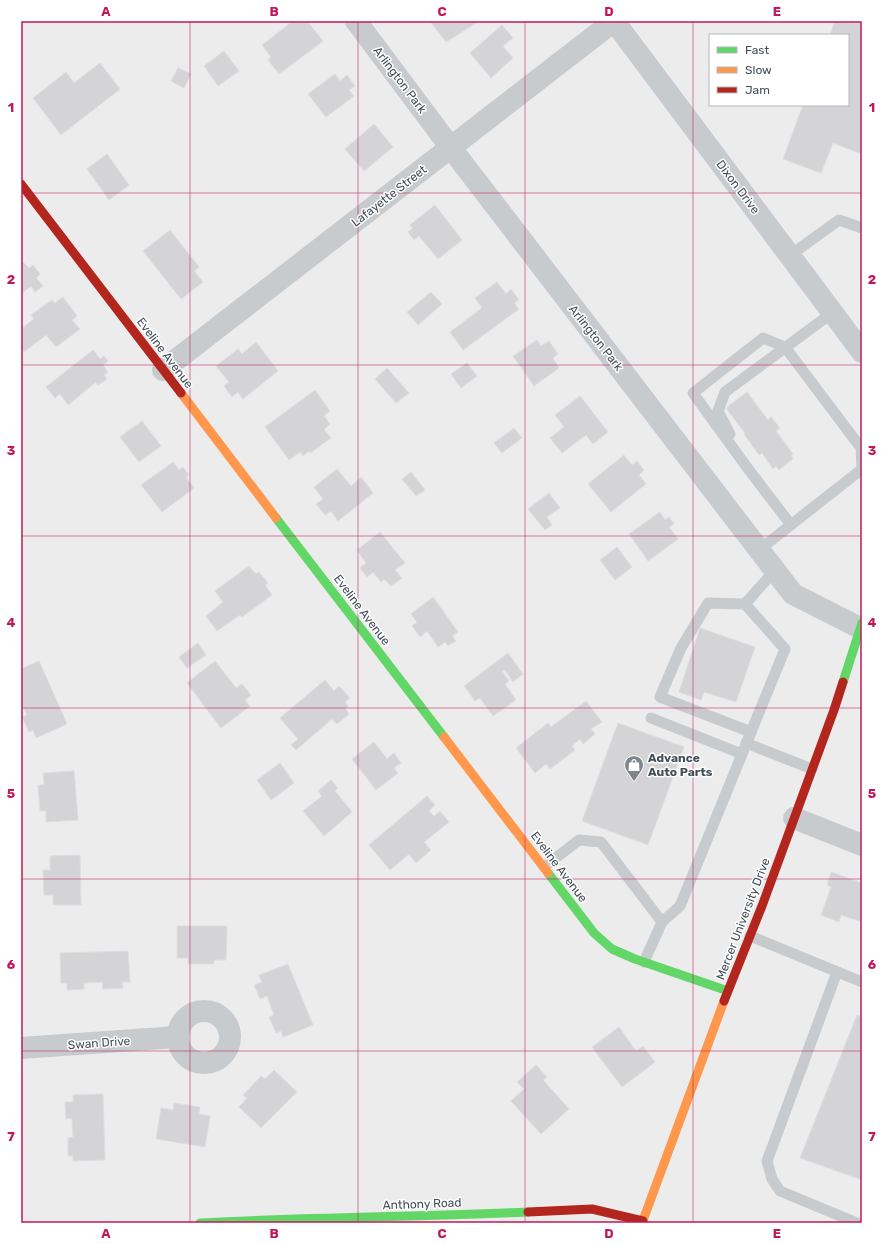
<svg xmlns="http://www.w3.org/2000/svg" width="883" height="1244" font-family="Rubik,sans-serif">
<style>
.building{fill:#d4d4d7;stroke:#dededf}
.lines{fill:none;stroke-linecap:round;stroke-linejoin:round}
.lane{stroke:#c8cbcd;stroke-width:11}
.street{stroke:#c8cbcd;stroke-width:22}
.fast{stroke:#63d668;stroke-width:9}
.slow{stroke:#ff974d;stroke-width:9}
.jam{stroke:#b3261e;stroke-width:9}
.grid{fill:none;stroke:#c2185b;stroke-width:1;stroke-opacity:0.55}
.labels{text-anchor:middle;stroke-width:3;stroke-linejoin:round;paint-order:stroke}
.street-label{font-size:12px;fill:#434e59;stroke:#fff}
.poi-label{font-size:12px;font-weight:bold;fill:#434e59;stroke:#fff;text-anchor:start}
.neatline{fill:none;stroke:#c2185b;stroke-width:1.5}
.grid-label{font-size:13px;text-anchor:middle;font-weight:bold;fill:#c2185b}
</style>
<rect width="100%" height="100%" fill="#edecec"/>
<g class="building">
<path d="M293,21H307L323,41L279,74L268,60L271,57L262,45Z"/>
<path d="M430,21H475L476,23L446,42Z"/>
<path d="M835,21H862V154L833,143L821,173L783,159L803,105H848V35H830Z"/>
<path d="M502,25L513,38L503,46L513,58L491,78L470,53Z"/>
<path d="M224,51L239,71L218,86L204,66Z"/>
<path d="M100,63L120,89L61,135L33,98L66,72L74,83Z"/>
<path d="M178,68L191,74L184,88L171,81Z"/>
<path d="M335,74L340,81L347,75L355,86L349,90L354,96L326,117L308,94Z"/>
<path d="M374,124L393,147L364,171L345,149Z"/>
<path d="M107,154L129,185L109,200L87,169Z"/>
<path d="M435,205L462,240L438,259L419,236L414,240L408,232L413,228L410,225Z"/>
<path d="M170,230L199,267L194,271L203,282L181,299L143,251Z"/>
<path d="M21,260L29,268L33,265L40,274L36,278L43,286L35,292L31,286L21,294Z"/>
<path d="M497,282L506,294L511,289L519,300L514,303L519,309L463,350L450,332L482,308L475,298Z"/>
<path d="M431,292L442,304L418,325L407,312Z"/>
<path d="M63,297L77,316L72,320L80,329L56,347L46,335L24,352L21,348V329L34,319L31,315L52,300L55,303Z"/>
<path d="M537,340L541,346L549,341L558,354L553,358L559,368L534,386L513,356Z"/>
<path d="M256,342L278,371L243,399L238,392L232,397L224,386L229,382L216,366L238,349L242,354Z"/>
<path d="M93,350L100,359L104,356L108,361L103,365L108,372L104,375L107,379L98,385L96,382L68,405L60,394L55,398L46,387Z"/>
<path d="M467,363L477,376L461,388L451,374Z"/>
<path d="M387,368L409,393L396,403L375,379Z"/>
<path d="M315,390L330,411L324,416L330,424L324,430L331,438L310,453L309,451L303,456L300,452L289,460L265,427Z"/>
<path d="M747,392L768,420L771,417L780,428L776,431L793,454L791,455L793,459L779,470L776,466L773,469L762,453L759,455L744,434L745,433L726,408Z"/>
<path d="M580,396L608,432L593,444L586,435L562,453L550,438L564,427L555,415Z"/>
<path d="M142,421L161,446L139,462L120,437Z"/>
<path d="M514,428L522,438L502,453L494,443Z"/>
<path d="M624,455L632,465L637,461L644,470L639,475L646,484L611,512L588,484Z"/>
<path d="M173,462L179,470L183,467L189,475L186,477L194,488L162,512L141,485Z"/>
<path d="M337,469L351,486L361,477L373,493L338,521L331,511L325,515L316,504L323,499L314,487Z"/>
<path d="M411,472L425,490L416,496L402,479Z"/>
<path d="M549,493L560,508L547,517L552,525L545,530L528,509Z"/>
<path d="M660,512L665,520L669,517L674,524L669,527L678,539L648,561L629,534Z"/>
<path d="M380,532L405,563L395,570L402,578L391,586L384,579L381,582L373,572L367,577L360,568L366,563L357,550Z"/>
<path d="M617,547L632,567L615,580L600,560Z"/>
<path d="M249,566L256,574L259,572L268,583L265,585L272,595L242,617L240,615L217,631L206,616L223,602L215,591Z"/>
<path d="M433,597L458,632L452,636L456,641L448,646L445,642L438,647L427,631L420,637L412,626L417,622L411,614Z"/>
<path d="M700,628L755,647L736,702L704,692L701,700L679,692Z"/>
<path d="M198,643L206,655L187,668L179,657Z"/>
<path d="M508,653L523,674L513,682L505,670L502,671L509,681L505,684L516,700L493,716L480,698L475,701L464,686Z"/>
<path d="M39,661L67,724L36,738L33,730L29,732L22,717L27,715L21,703V669Z"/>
<path d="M215,661L236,688L242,684L251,695L245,700L250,706L221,728L187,683Z"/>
<path d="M325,680L334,691L339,686L350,698L345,702L348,706L345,708L349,714L337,724L332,719L296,750L291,745L298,739L280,718Z"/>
<path d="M586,701L602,722L591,729L595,734L583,744L580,739L572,746L575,750L550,769L546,764L535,773L516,748L548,723L551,727Z"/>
<path d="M618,723L684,747L648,845L582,821Z"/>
<path d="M374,742L387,759L394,753L401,763L394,768L398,773L376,790L352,759Z"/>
<path d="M280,763L294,783L271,800L257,780Z"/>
<path d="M74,771L78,820L46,822V811H40L38,785H44L43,773Z"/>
<path d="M331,780L338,788L335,791L352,812L324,836L303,811L322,796L318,791Z"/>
<path d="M427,796L435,805L429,811L434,816L440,811L449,822L424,842L431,850L416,863L409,854L390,870L369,845Z"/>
<path d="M80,855L81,905H53V895H44L43,870H50V856Z"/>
<path d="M831,872L862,883V922L841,915L839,922L821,915L831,887L827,885Z"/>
<path d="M177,926H227L226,960H214V964H188V958H177Z"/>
<path d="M128,951L130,982H122L123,988L103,989L102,982L84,983V989L67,990V983H61L60,953Z"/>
<path d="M288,964L313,1025L283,1037L281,1031L276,1033L269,1017L274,1015L267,996L260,999L254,985L262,982L259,975Z"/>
<path d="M857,1015L862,1017V1180L800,1158Z"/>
<path d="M619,1027L636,1051L643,1046L655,1062L622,1087L592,1047Z"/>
<path d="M536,1065L547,1077L543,1080L569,1109L541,1134L511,1101L524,1089L517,1082Z"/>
<path d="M274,1070L297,1092L261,1128L239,1107L247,1098L243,1095L261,1076L265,1079Z"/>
<path d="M103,1094L105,1160L73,1161V1156H68V1138L73,1137L72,1118L66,1119L65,1102H73V1095Z"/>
<path d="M174,1103L200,1107L199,1114L210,1116L205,1147L156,1139L161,1108L173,1110Z"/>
</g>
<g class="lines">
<g class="lane">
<path d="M789,256L839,220L862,228"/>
<path d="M730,434L718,411L725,392L832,313"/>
<path d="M791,525L749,470L693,393L763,338L785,347L861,448L862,468"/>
<path d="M759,550L862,469"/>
<path d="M745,604L708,603L681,648L660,697L751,732"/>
<path d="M651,718L742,754"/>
<path d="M746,743L812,769"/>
<path d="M544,867L579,840L601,842L662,922"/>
<path d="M750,936L862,982"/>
<path d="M644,962L662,922L680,906L785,649L745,604L775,570"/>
<path d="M837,972L767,1161L772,1179L780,1191L857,1223"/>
</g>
<g class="street">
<path d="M356,21L451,148L793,594L860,628"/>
<path d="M163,370L614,21L862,352"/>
<path d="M794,818L862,845"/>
<circle cx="204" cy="1037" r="26"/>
<path d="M21,1048L177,1037"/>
</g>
<g class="fast">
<path d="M276,518L444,737"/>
<path d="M843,682L862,623"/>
<path d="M548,873L594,933L612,949L635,959L728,991"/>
<path d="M200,1223C309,1217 419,1217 528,1212"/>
</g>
<g class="slow">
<path d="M181,393L276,518"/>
<path d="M444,737L548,873"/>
<path d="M642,1223L724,1001"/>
</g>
<g class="jam">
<path d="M21,184L181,393"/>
<path d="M724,1001L762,906L834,710L843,682"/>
<path d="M528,1212L592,1209L643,1221"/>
</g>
</g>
<path class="grid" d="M190,21V1223M358,21V1223M525,21V1223M693,21V1223M21,193H862M21,365H862M21,536H862M21,708H862M21,879H862M21,1051H862"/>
<defs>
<symbol id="shop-pin" viewBox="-11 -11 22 30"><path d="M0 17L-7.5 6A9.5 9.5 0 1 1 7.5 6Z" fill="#7e858c" stroke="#fff"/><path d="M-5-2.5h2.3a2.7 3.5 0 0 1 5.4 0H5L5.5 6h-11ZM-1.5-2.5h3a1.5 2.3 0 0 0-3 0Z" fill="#fff"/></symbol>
</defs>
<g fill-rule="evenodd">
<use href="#shop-pin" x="623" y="754" width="22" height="30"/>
</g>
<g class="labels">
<g class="street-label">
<text transform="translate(400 80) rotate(53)" y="4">Arlington Park</text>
<text transform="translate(738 187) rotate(53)" y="4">Dixon Drive</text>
<text transform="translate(389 196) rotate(-38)" y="4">Lafayette Street</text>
<text transform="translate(596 338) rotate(52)" y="4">Arlington Park</text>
<text transform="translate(165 353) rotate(53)" y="4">Eveline Avenue</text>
<text transform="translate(362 610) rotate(53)" y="4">Eveline Avenue</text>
<text transform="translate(559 867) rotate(53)" y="4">Eveline Avenue</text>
<text transform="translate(743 919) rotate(-69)" y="4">Mercer University Drive</text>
<text transform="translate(99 1043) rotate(-4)" y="4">Swan Drive</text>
<text transform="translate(422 1204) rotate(-2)" y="4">Anthony Road</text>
</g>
<g class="poi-label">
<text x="648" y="762">Advance<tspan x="648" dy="14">Auto Parts</tspan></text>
</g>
</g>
<rect width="883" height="1244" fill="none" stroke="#ffffff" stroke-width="44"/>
<rect x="709" y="34" width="140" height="72" fill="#ffffff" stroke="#b4b8bd"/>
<rect x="717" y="47" width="20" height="6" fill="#63d668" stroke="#b4b8bd"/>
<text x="745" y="54" font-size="12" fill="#434e59">Fast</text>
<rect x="717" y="67" width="20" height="6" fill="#ff974d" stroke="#b4b8bd"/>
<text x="745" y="74" font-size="12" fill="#434e59">Slow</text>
<rect x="717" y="87" width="20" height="6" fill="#b3261e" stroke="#b4b8bd"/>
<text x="745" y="94" font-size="12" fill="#434e59">Jam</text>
<rect x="22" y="22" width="839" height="1200" class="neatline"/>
<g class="grid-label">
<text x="106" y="16">A</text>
<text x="274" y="16">B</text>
<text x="442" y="16">C</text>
<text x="609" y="16">D</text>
<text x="777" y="16">E</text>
<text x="11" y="112">1</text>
<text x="872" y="112">1</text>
<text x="11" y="284">2</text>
<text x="872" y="284">2</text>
<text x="11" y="455">3</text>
<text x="872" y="455">3</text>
<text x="11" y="627">4</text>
<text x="872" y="627">4</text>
<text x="11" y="798">5</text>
<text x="872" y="798">5</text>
<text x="11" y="969">6</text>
<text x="872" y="969">6</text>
<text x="11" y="1141">7</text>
<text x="872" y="1141">7</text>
<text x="106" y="1238">A</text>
<text x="274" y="1238">B</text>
<text x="442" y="1238">C</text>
<text x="609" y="1238">D</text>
<text x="777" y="1238">E</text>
</g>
</svg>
